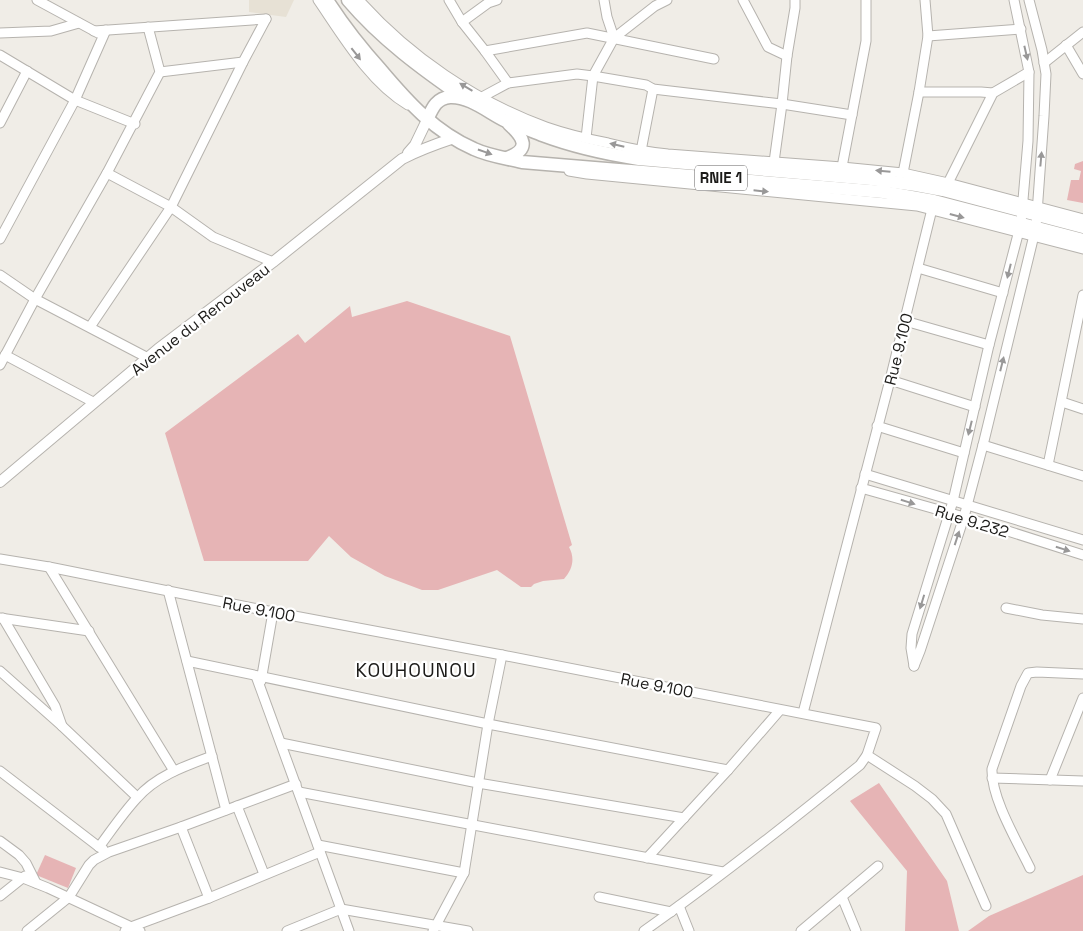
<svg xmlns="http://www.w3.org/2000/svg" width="1083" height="931" font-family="'Space Grotesk',sans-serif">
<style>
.built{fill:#e7e1d5}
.green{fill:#e6b4b5}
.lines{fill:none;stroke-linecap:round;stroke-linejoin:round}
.minor-casing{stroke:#b6b3ae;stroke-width:11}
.major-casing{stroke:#b6b3ae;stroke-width:12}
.highway-casing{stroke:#b6b3ae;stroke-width:15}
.minor{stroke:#fff;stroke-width:9}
.major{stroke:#fff;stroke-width:10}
.highway{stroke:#fff;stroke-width:12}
.oneway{fill:#999898}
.labels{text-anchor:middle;stroke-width:4.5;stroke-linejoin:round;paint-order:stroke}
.shield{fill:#fff;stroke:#605f5e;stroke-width:1}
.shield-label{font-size:15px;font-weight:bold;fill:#1c1b19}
.street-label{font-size:16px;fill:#1c1b19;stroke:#fff}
.quarter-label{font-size:19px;letter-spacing:1px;fill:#1c1b19;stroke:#fff}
</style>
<rect width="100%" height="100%" fill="#f0ede7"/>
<path class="built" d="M249,0H294L286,17L249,12Z"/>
<g class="green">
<path d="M1083,161V203L1067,200L1071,180H1079L1081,171L1074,169L1075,164Z"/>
<path d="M407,301L510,336L572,545L569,547C575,558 573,569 564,579L543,581L534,584L531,587H521L497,570L438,590H422L385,576L351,557L329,536L308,561H204L165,433L298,334L305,343L350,306L352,317Z"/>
<path d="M879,783L947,881L959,931H905L907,871L850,801Z"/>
<path d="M45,855L76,868L68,888L36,875Z"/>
<path d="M1083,875V931H968L989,916Z"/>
</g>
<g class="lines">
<defs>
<g id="minor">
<path d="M37,0L98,33"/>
<path d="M318,0C342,35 370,83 408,105"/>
<path d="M359,0C409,56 475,101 546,127C566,134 587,139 608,143C628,148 648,152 668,154L842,167L903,173L948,183L1083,219"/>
<path d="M449,0L462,22L485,51L508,83"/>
<path d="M604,0L607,17L614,38"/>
<path d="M743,0L768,47L787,56"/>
<path d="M462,22L488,3L497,0"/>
<path d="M94,31L266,19"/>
<path d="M0,33L51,31L79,23"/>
<path d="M928,36L1021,29"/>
<path d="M1066,45L1083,74"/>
<path d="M485,51L587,33L714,59"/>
<path d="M0,55L75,100L135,124"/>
<path d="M1044,63L1083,32"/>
<path d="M160,72L243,62"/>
<path d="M919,92H981L993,93"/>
<path d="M482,97L508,83L577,74L593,76L646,85L653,89L782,104L852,115"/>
<path d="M0,123L27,71"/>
<path d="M586,138L593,76L614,38L655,6L667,0"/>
<path d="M641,151L653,89"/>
<path d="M774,162L782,104L787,56L795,8V0"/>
<path d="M842,167L866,41V0"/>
<path d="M569,171L587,174L917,206L1083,249"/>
<path d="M107,173L171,207L213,237L273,262"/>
<path d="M903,173L919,92L928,36L925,0"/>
<path d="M948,183L993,93L1029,72"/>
<path d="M0,239L75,100L106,30"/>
<path d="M918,268L1003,293"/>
<path d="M0,275L35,299L148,358"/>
<path d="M905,321L989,345"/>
<path d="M90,327L171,207L243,62L266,19"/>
<path d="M5,355L93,402"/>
<path d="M0,365L35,299L107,173L160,72L148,27"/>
<path d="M890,380L975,407"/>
<path d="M1062,402L1083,409"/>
<path d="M877,426L964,453"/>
<path d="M983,445L1083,476"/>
<path d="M1048,465L1083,295"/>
<path d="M865,474L1083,540"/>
<path d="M861,488L964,517L1083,555"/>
<path d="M0,559L49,567L273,612L502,655L876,728L867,755L860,765C790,822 718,879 644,931"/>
<path d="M49,567L174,771"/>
<path d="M168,590L226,810"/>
<path d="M1006,608L1042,615L1083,619"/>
<path d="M0,618L89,631"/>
<path d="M3,618L55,706L62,726"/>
<path d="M187,661L488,724L728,770"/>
<path d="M914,666L920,651L964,517L983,445L1036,227L1044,116L1046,74L1042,50L1029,0"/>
<path d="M914,666L911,648L912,634L953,501L989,345L1021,223L1028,141L1029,72L1014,0"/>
<path d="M0,671L62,726L137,797"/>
<path d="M256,676L349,931"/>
<path d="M261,681L273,612"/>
<path d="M803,713L890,380L932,209"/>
<path d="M281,743L478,783L684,818"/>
<path d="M867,755L915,786L932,799L946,814L986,906"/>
<path d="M0,771L99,847L103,849"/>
<path d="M992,778L1083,781"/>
<path d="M1050,780L1083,698"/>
<path d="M299,792L723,872"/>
<path d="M237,806L264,874"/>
<path d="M181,827L209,898"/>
<path d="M0,841L19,855L26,863L36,883"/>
<path d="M318,845L464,873"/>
<path d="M99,847C111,831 123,813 137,798C156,776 185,766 212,756"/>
<path d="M647,858L728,770L780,710"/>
<path d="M1030,868C1017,841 991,798 992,769L1021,686L1028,673L1037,672L1083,674"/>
<path d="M0,872L23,878L48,888L140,931"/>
<path d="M0,896L25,876"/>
<path d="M599,897L671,912"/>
<path d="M842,897L856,931"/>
<path d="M679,906L689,931"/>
<path d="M27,931L69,897L89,865L94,860L109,852L181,827L296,784"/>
<path d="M125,931L131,927L209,898L320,852"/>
<path d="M287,931L341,909L468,931"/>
<path d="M433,931L464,873L488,724L502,655"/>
<path d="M801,931L878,866"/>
</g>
<g id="major">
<path d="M408,153L415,145L427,120"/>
<path d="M0,482L158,349L273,262L402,159C419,150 436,144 454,138"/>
</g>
<g id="highway">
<path d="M327,0C343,25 361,48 381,70C408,102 435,132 474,149C489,156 506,158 522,162L883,192L934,201L1083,240"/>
<path d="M348,0C381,39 422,69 464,98"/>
<path d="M427,120C432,109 436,98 450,97C470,96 489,113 506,121C518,126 530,130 542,135C574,147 606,154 639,159L871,179L916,185L943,190L1083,227"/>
<path d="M507,158C531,149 524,138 509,124"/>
</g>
</defs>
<use href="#minor" class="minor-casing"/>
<use href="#major" class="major-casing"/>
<use href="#highway" class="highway-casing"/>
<use href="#minor" class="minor"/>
<use href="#major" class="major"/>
<use href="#highway" class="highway"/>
</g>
<defs><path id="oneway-solid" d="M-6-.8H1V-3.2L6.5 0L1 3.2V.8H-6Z" transform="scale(1.25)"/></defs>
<g class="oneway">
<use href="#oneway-solid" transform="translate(1026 53) rotate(77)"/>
<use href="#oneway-solid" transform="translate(356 54) rotate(52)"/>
<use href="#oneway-solid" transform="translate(466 87) rotate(-149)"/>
<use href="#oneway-solid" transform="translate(617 145) rotate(-167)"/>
<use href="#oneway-solid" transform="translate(485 152) rotate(19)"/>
<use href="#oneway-solid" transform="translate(1041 159) rotate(-85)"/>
<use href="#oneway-solid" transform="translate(883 171) rotate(-175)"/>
<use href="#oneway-solid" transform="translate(761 191) rotate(6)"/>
<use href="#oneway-solid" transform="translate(957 216) rotate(15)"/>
<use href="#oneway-solid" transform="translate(1009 271) rotate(104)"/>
<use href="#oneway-solid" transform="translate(1002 364) rotate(-76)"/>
<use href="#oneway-solid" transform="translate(970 428) rotate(104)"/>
<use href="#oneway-solid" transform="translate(908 502) rotate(17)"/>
<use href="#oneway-solid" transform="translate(957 538) rotate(-72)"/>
<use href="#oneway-solid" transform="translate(1063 549) rotate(17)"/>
<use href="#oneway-solid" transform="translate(922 602) rotate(107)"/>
</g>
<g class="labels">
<rect class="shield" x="695" y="165.5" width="52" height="25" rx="4"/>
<g class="shield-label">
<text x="721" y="183">RNIE 1</text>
</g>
<g class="street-label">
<text transform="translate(200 319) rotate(-38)" y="6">Avenue du Renouveau</text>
<text transform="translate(898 349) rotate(-76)" y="6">Rue 9.100</text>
<text transform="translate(972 521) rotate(17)" y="6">Rue 9.232</text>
<text transform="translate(259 609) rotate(11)" y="6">Rue 9.100</text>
<text transform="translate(657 685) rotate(11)" y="6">Rue 9.100</text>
</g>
<g class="quarter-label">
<text x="416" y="677">KOUHOUNOU</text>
</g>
</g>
</svg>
